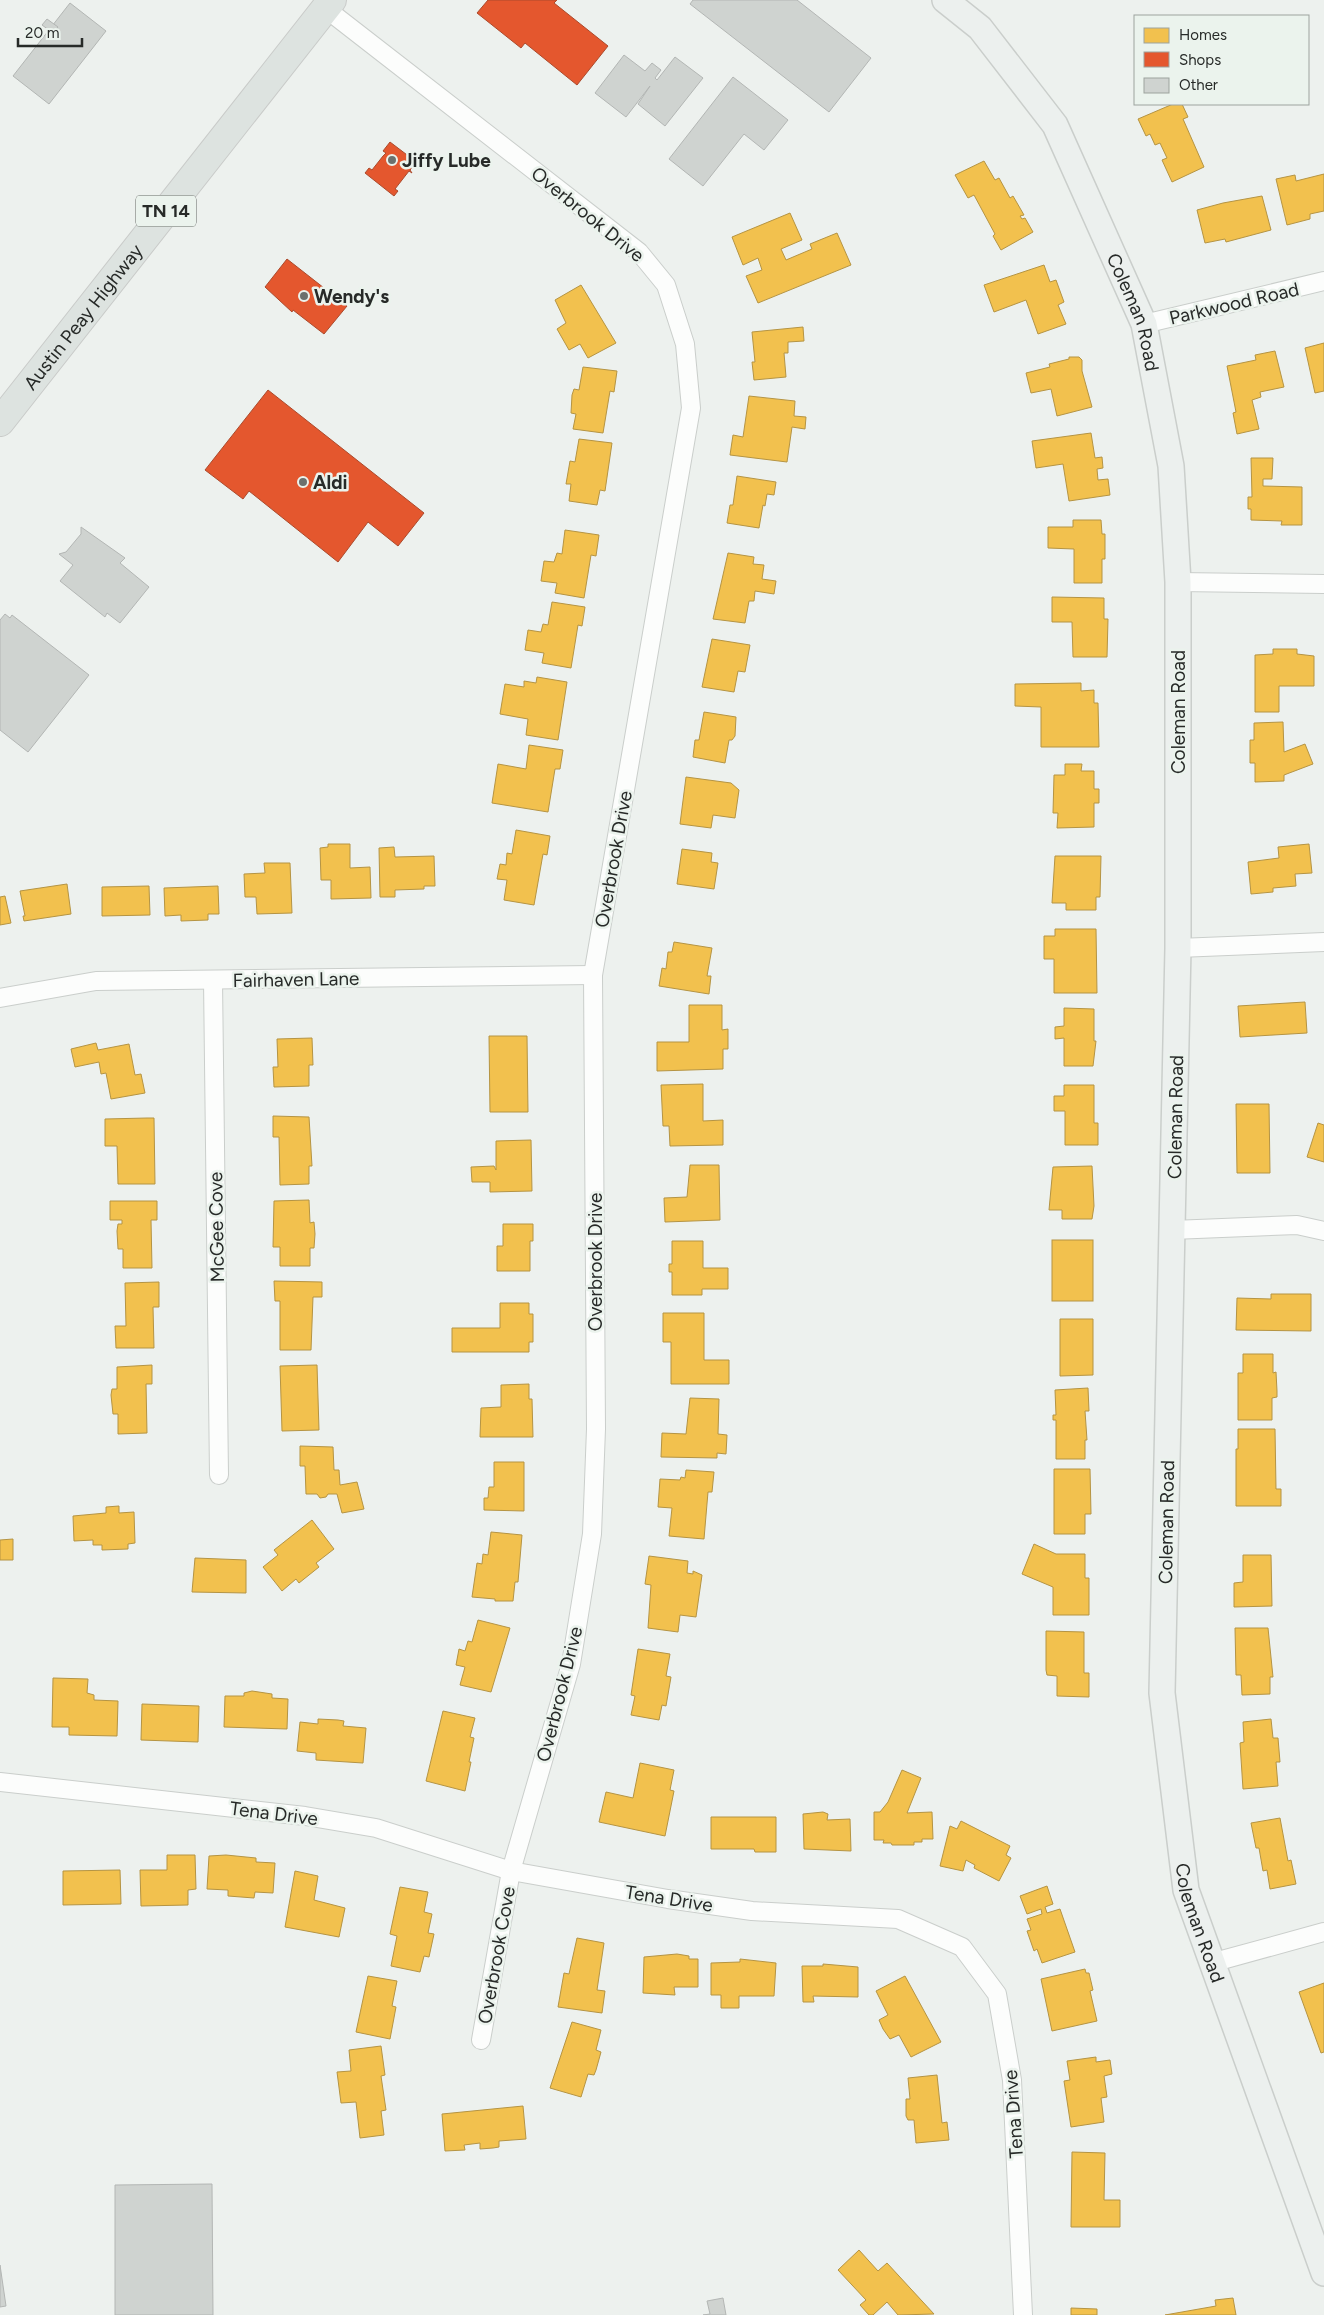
<svg xmlns="http://www.w3.org/2000/svg" width="1324" height="2315" font-family="Figtree,sans-serif">
<style>
.homes{fill:#f2c14e;stroke:#b59443}
.shops{fill:#e4572e;stroke:#ab4a2c}
.building{fill:#cfd3d0;stroke:#b3b6b4}
.lines{fill:none;stroke-linecap:round;stroke-linejoin:round}
.street-casing{stroke:#cacecb;stroke-width:20}
.secondary-casing{stroke:#cacecb;stroke-width:28}
.primary-casing{stroke:#c9cbc9;stroke-width:30}
.street{stroke:#fcfdfc;stroke-width:18}
.secondary{stroke:#ecf0ee;stroke-width:25}
.primary{stroke:#dde3e0;stroke-width:28}
.poi-dot{fill:#6c706d;stroke:#ebf3ed;stroke-width:2}
.labels{text-anchor:middle;stroke-width:5;stroke-linejoin:round;paint-order:stroke}
.shield{fill:#ebf3ed;stroke:#626663;stroke-width:1}
.shield-label{font-size:18px;font-weight:bold;fill:#272a28}
.poi-label{font-size:19px;font-weight:bold;fill:#272a28;stroke:#ebf3ed;text-anchor:start}
.street-label{font-size:19px;fill:#272a28;stroke:#ebf3ed}
</style>
<rect width="100%" height="100%" fill="#edf1ee"/>
<g class="homes">
<path d="M1173,104H1182L1188,117L1183,119L1204,167L1172,182L1162,160L1167,158L1160,143L1155,145L1150,134L1146,136L1138,119Z"/>
<path d="M984,161L995,180L999,178L1010,198L1013,196L1024,215L1020,216L1022,219L1025,218L1033,232L1001,250L993,236L995,234L974,195L968,198L955,175Z"/>
<path d="M1324,174V211L1310,214V219L1287,225L1276,179L1295,175L1296,181Z"/>
<path d="M1262,196L1271,230L1226,242L1225,239L1205,243L1197,210L1223,203Z"/>
<path d="M790,213L802,240L781,249L786,260L812,249L810,244L837,233L851,265L758,303L746,276L762,270L758,258L743,265L732,237Z"/>
<path d="M1044,265L1050,282L1056,280L1064,302L1058,305L1066,324L1038,334L1026,300L994,312L984,285Z"/>
<path d="M581,285L616,343L588,358L580,344L569,350L557,329L566,323L555,300Z"/>
<path d="M803,327L804,341L788,342V353H784L786,377L754,380L752,362H755L752,332Z"/>
<path d="M1324,343V391L1315,393L1305,348Z"/>
<path d="M1275,351L1284,387L1260,392L1261,397L1252,400L1259,429L1237,434L1233,413L1236,412L1227,366L1256,360L1255,355Z"/>
<path d="M1069,357H1079L1082,360V371L1092,407L1057,416L1051,389L1031,393L1026,373L1050,367L1049,364L1069,359Z"/>
<path d="M583,367L617,371L614,392L610,391L603,433L573,429L576,414L571,413L572,395L574,389L579,390Z"/>
<path d="M749,396L795,401L794,416L806,417L805,429L792,427L787,462L730,455L733,435L743,437Z"/>
<path d="M1091,433L1095,458L1102,457L1103,468L1097,469L1098,480L1108,479L1110,495L1069,501L1063,464L1036,468L1032,441Z"/>
<path d="M579,439L612,443L605,491L600,490L597,505L569,501L571,484H566L570,461L575,462Z"/>
<path d="M1251,458H1273L1272,479H1263V486L1302,487V525H1281L1282,521L1251,520V509H1248V497H1252Z"/>
<path d="M737,476L776,482L774,495L767,494L765,506L763,505L759,528L727,523L730,505H733Z"/>
<path d="M1073,520H1101L1102,534H1105V559H1102V583H1074V549L1048,548V527H1073Z"/>
<path d="M565,530L599,535L596,556L591,555L584,598L555,593L557,583L541,581L544,561L554,562L557,553L562,554Z"/>
<path d="M728,553L754,557L753,564L764,565L762,579L776,581L774,594L755,591L754,601H749L745,623L713,619Z"/>
<path d="M1052,597L1104,598V619H1108L1107,657H1073L1072,622H1052Z"/>
<path d="M552,602L585,607L582,626L578,625L571,668L542,663L544,653L525,650L528,630L541,632L543,624L548,625Z"/>
<path d="M712,639L750,645L745,672L738,671L734,692L702,687Z"/>
<path d="M1273,649H1297V654L1314,656V686H1279V712H1255V655L1273,654Z"/>
<path d="M537,677L567,682L558,740L526,735L528,719L500,714L505,684L524,687V681L536,683Z"/>
<path d="M1081,683V691L1094,690V703H1098L1099,747H1041V707L1015,706V684Z"/>
<path d="M704,712L736,717L735,736L732,740H729L725,763L693,757L695,740H699Z"/>
<path d="M1283,722L1284,752L1305,744L1313,764L1284,775V781L1255,782V763H1250V740H1254V723Z"/>
<path d="M529,745L563,750L560,769H555L548,812L492,803L498,764L526,769Z"/>
<path d="M1065,764H1082L1081,771H1094V789H1099V803H1094V827L1057,828L1058,813H1053L1054,775H1065Z"/>
<path d="M686,777L731,783L739,790L735,818L713,815L711,828L680,824Z"/>
<path d="M516,830L550,836L547,855L543,854L534,905L504,900L507,880L497,879L500,864L506,865L507,853L512,854Z"/>
<path d="M328,844H350V868L370,867L371,898L331,899V880H321L320,848L328,847Z"/>
<path d="M1309,844L1312,873L1295,874L1296,886L1273,888V892L1251,894L1248,862L1279,858L1278,847Z"/>
<path d="M394,847L395,857L434,856L435,886H424V889L395,890V897H380L379,848Z"/>
<path d="M682,849L712,853L711,862L718,863L714,889L677,884Z"/>
<path d="M1055,856H1101L1100,897H1096V910H1066V903H1052Z"/>
<path d="M264,863H290L292,913L257,914L256,897H245L244,874L265,873Z"/>
<path d="M67,884L71,914L24,921L23,916H25L20,891Z"/>
<path d="M149,886L150,915L102,916V887Z"/>
<path d="M218,886L219,914H208V920L181,921V915L165,916L164,888Z"/>
<path d="M5,896L11,923L0,925V897Z"/>
<path d="M1055,929H1096L1097,993H1054V959H1044V936H1055Z"/>
<path d="M674,942L712,948L707,976H711L709,994L659,986L662,968L666,969L668,952H672Z"/>
<path d="M1305,1002L1307,1033L1240,1037L1238,1006Z"/>
<path d="M689,1005H722V1030L728,1029V1049H723V1069L657,1071V1042H689Z"/>
<path d="M1064,1008L1094,1009V1041H1096L1093,1066H1064V1038L1055,1039V1027L1064,1026Z"/>
<path d="M489,1036H527L528,1112H490Z"/>
<path d="M312,1038L313,1065H309V1086L274,1087L273,1067H278L277,1039Z"/>
<path d="M96,1043L98,1050L129,1044L135,1075L141,1074L145,1093L111,1099L106,1073L101,1074L99,1062L75,1067L71,1049Z"/>
<path d="M703,1084V1121L723,1120V1145L670,1146L669,1126H663L661,1085Z"/>
<path d="M1064,1085H1094V1123H1098V1145H1065V1111H1054V1096H1064Z"/>
<path d="M1236,1104H1269L1270,1173H1237Z"/>
<path d="M273,1116L309,1117L312,1166H309V1184L280,1185L279,1137H273Z"/>
<path d="M147,1118H154L155,1184H118L117,1146H105V1119Z"/>
<path d="M1318,1123L1324,1125V1162L1307,1157Z"/>
<path d="M531,1140L532,1191L490,1192V1182H472L471,1167L494,1166L496,1170V1141Z"/>
<path d="M690,1165H719L720,1220L665,1222L664,1198L687,1197Z"/>
<path d="M1092,1166L1094,1206L1092,1219H1062V1210H1049L1053,1167Z"/>
<path d="M309,1200L310,1223L314,1222L315,1234L314,1248H310V1266H280V1247H273L274,1201Z"/>
<path d="M110,1201H157V1220H151L152,1268H123V1249H118L117,1231L118,1224H122V1220H110Z"/>
<path d="M503,1224H533V1241H530V1271H497V1246H503Z"/>
<rect x="1052" y="1240" width="41" height="61"/>
<path d="M672,1241H703V1268H728V1289H702V1295H672V1272H669V1264H672Z"/>
<path d="M274,1281L322,1282V1297H313L311,1350H280V1301H275Z"/>
<path d="M159,1282V1307H153L154,1348H116L115,1326H126L125,1283Z"/>
<path d="M1271,1294H1311V1331L1236,1330L1237,1298L1271,1299Z"/>
<path d="M500,1303H529V1314H533V1342H529V1352H452V1328H500Z"/>
<path d="M663,1313H704V1360H729V1384H671V1342H663Z"/>
<path d="M1060,1319H1093V1375L1060,1376Z"/>
<path d="M1243,1354H1273V1373L1276,1372L1277,1391V1397L1272,1398V1420H1238V1373H1243Z"/>
<path d="M152,1365V1384H146L147,1433L118,1434V1414H113L111,1395L112,1389H117V1367Z"/>
<path d="M317,1365L319,1430L282,1431L280,1366Z"/>
<path d="M529,1384V1399H532L533,1437H480L481,1408L501,1407V1385Z"/>
<path d="M1088,1388L1089,1411H1085L1087,1440H1085V1459H1056V1420H1053V1415H1056L1055,1390Z"/>
<path d="M690,1398L719,1399L718,1434L727,1435L726,1454L717,1453V1458L661,1457L662,1433L686,1434Z"/>
<path d="M1238,1429H1275L1276,1489H1281V1506H1236V1449H1238Z"/>
<path d="M300,1446L333,1447L334,1470H339L340,1485L357,1482L364,1509L342,1513L337,1494H328L326,1497L320,1498L317,1494H306L305,1466H300Z"/>
<path d="M494,1462H524V1511L484,1510V1498H488L489,1487H494Z"/>
<path d="M1054,1469H1090L1091,1514H1085V1534H1054Z"/>
<path d="M686,1470L714,1472L712,1492H708L704,1539L669,1536L672,1508L658,1507L660,1479L680,1480L681,1477L685,1478Z"/>
<path d="M119,1506V1513L134,1512L135,1543L128,1544V1549L102,1550V1545H93V1540L74,1541L73,1516L106,1513V1507Z"/>
<path d="M312,1520L334,1549L316,1563L319,1567L299,1583L296,1579L282,1591L263,1567L278,1555L274,1550Z"/>
<path d="M491,1532L522,1535L518,1582H515L513,1601H495V1599L472,1597L477,1563L482,1564L483,1554L488,1555Z"/>
<path d="M13,1539V1560H0V1540Z"/>
<path d="M1034,1544L1056,1554H1085V1578H1089V1615H1053V1587L1022,1574Z"/>
<path d="M1243,1555H1271L1272,1606L1234,1607V1583L1243,1582Z"/>
<path d="M649,1556L688,1561L687,1573L693,1574V1571L702,1575L696,1617L680,1615L678,1632L648,1628L651,1585L645,1584Z"/>
<path d="M195,1558L246,1560V1593L192,1592Z"/>
<path d="M478,1620L510,1628L491,1692L460,1685L465,1667L456,1665L459,1649L465,1651L468,1641L472,1642Z"/>
<path d="M1235,1628H1268L1273,1677H1270V1694L1242,1695L1241,1675H1236Z"/>
<path d="M1046,1631L1084,1632V1673H1089V1697L1057,1696V1676L1047,1675L1046,1670Z"/>
<path d="M638,1649L670,1654L666,1676L671,1677L666,1706L662,1705L659,1720L631,1715L635,1696L631,1695Z"/>
<path d="M53,1678L88,1679L87,1693L94,1695V1700L118,1701L117,1736L69,1735V1727H52Z"/>
<path d="M252,1691L272,1694V1698L288,1699L287,1729L224,1727L225,1696H244V1693Z"/>
<path d="M142,1704L199,1706L198,1742L141,1740Z"/>
<path d="M443,1711L475,1718L470,1737L474,1738L469,1762H471L465,1791L426,1781Z"/>
<path d="M318,1719L338,1720L344,1721L343,1726L366,1728L363,1763L316,1760V1753L297,1751L300,1722L318,1724Z"/>
<path d="M1271,1719L1273,1738H1278L1280,1762H1276L1278,1786L1243,1789L1240,1743L1244,1742L1243,1722Z"/>
<path d="M640,1763L674,1770L670,1790L674,1791L665,1836L599,1822L606,1792L633,1798Z"/>
<path d="M902,1770L921,1778L907,1813L932,1812L933,1839H922V1842H914V1845H892L891,1843H883L884,1840H874V1812H880L888,1802Z"/>
<path d="M823,1812L828,1814L827,1820L850,1819L851,1851L804,1849L803,1814Z"/>
<path d="M711,1817H776V1852H755L754,1849H711Z"/>
<path d="M1280,1818L1288,1861L1291,1860L1296,1884L1270,1889L1267,1870L1263,1871L1259,1848H1256L1251,1823Z"/>
<path d="M961,1821L1010,1846L1006,1855L1011,1858L999,1881L974,1868L975,1865L966,1860L963,1871L940,1866L950,1826L957,1829Z"/>
<path d="M167,1855H195L196,1889L188,1890V1905L141,1906L140,1870H167Z"/>
<path d="M226,1855L256,1858V1862L275,1863L273,1893L255,1892L254,1898L228,1896V1890L207,1889L209,1856Z"/>
<path d="M120,1870L121,1904L63,1905V1871Z"/>
<path d="M295,1871L318,1876L314,1900L345,1908L339,1937L285,1927Z"/>
<path d="M1047,1886L1053,1904L1045,1907L1047,1913L1060,1909L1075,1952L1042,1963L1037,1949L1034,1951L1027,1931L1031,1930L1027,1919L1042,1914L1041,1909L1027,1914L1020,1896Z"/>
<path d="M400,1887L428,1892L424,1912L432,1914L428,1933L434,1934L429,1957L424,1956L420,1972L391,1966L397,1936L390,1934Z"/>
<path d="M577,1938L604,1943L597,1990L605,1991L602,2013L558,2007L564,1973L569,1974Z"/>
<path d="M677,1954L689,1956V1959H698V1987H674L675,1995L643,1993L644,1957Z"/>
<path d="M740,1959L776,1963L774,1996H739V2008H721V1995H711V1963L740,1962Z"/>
<path d="M823,1964L858,1967V1997L813,1996L814,2002H803L802,1966H823Z"/>
<path d="M1085,1969L1086,1973H1089L1093,1990L1090,1991L1097,2021L1052,2031L1041,1979Z"/>
<path d="M368,1976L397,1981L392,2006L396,2007L390,2039L356,2032Z"/>
<path d="M905,1976L941,2042L911,2057L899,2035L890,2039L883,2029L879,2020L888,2015L876,1991Z"/>
<path d="M1324,1983V2052L1321,2053L1299,1992Z"/>
<path d="M572,2022L601,2030L596,2050L601,2052L596,2070L594,2075L588,2074L581,2097L550,2088Z"/>
<path d="M381,2046L385,2075L381,2076L386,2110L381,2111L384,2135L360,2138L356,2102L341,2103L337,2072L351,2071L349,2050Z"/>
<path d="M1096,2057V2062L1110,2060L1112,2074L1104,2076L1107,2097L1101,2098L1104,2122L1071,2127L1064,2081L1070,2080L1067,2061Z"/>
<path d="M937,2075L942,2123L947,2122L949,2140L916,2143L914,2120H908L906,2116V2099H910L908,2078Z"/>
<path d="M523,2106L526,2139L499,2141V2147L493,2148L480,2149V2143L464,2145L465,2150L445,2151L442,2114Z"/>
<path d="M1072,2152L1105,2153L1104,2200H1120V2227H1071Z"/>
<path d="M859,2250L878,2271L887,2263L934,2314L898,2315L887,2302L873,2315H869L860,2305L866,2300L838,2270Z"/>
<path d="M1233,2298L1236,2315H1165L1216,2306L1215,2300Z"/>
<path d="M1071,2308L1097,2309V2315H1071Z"/>
</g>
<g class="shops">
<path d="M488,0H557L554,3L608,46L577,85L525,43L521,48L477,13Z"/>
<path d="M390,142L419,164L417,166L415,164L410,170L412,173L409,171L395,189L398,191L394,196L365,173L369,168L372,170L383,156L386,153L383,151Z"/>
<path d="M287,259L347,306L324,334L293,310L292,312L265,287Z"/>
<path d="M268,390L424,513L398,546L368,522L338,562L249,491L243,499L205,470Z"/>
</g>
<g class="building">
<path d="M693,0H797L871,58L829,112L690,4Z"/>
<path d="M70,3L106,31L49,104L13,76Z"/>
<path d="M47,19L58,27L53,33L42,25Z"/>
<path d="M624,55L645,71L652,63L661,70L655,78L657,80L675,57L703,78L665,126L638,104L650,86L626,117L595,93Z"/>
<path d="M733,77L788,120L764,150L744,134L703,186L669,159Z"/>
<path d="M81,527L125,558L120,563L149,587L120,623L107,613L105,617L60,581L73,565L59,554L66,552L81,534Z"/>
<path d="M5,614L10,618L12,615L89,675L28,752L0,730V620Z"/>
<path d="M212,2184L213,2315H115V2185Z"/>
<path d="M0,2265L6,2306L0,2307Z"/>
<path d="M723,2298L726,2315H703L710,2314L707,2301Z"/>
</g>
<g class="lines">
<defs>
<g id="street">
<path d="M325,8L639,252L666,285L685,344L691,408L593,975L596,1429L592,1534L571,1664L511,1871L481,2040"/>
<path d="M1144,324L1324,281"/>
<path d="M1178,582L1324,584"/>
<path d="M1178,948L1324,942"/>
<path d="M213,980L219,1475"/>
<path d="M0,998L96,981L593,975"/>
<path d="M1172,1230L1297,1225L1324,1231"/>
<path d="M0,1782L305,1816L376,1828L511,1871L668,1899L752,1911L898,1919L962,1947L997,1994L1012,2080L1023,2315"/>
<path d="M1211,1963L1324,1932"/>
</g>
<g id="secondary">
<path id="s1" d="M945,0L980,28L1055,125L1144,324L1171,466L1178,582V948L1162,1693L1186,1890L1324,2273"/>
</g>
<g id="primary">
<path id="s2" d="M0,422L332,0"/>
</g>
</defs>
<use href="#street" class="street-casing"/>
<use href="#secondary" class="secondary-casing"/>
<use href="#primary" class="primary-casing"/>
<use href="#street" class="street"/>
<use href="#secondary" class="secondary"/>
<use href="#primary" class="primary"/>
</g>
<g class="poi-dot">
<circle cx="392" cy="160" r="5"/>
<circle cx="304" cy="296" r="5"/>
<circle cx="303" cy="482" r="5"/>
</g>
<g class="labels">
<rect class="shield" x="136" y="195.5" width="60" height="31" rx="4"/>
<g class="shield-label">
<text x="166" y="217">TN 14</text>
</g>
<g class="poi-label">
<text x="402" y="167">Jiffy Lube</text>
<text x="314" y="303">Wendy's</text>
<text x="313" y="489">Aldi</text>
</g>
<g class="street-label">
<text transform="translate(588 214) rotate(39)" y="7">Overbrook Drive</text>
<text transform="translate(1234 303) rotate(-13)" y="7">Parkwood Road</text>
<text dy="7" stroke="none"><textPath href="#s1" startOffset="371">Coleman Road</textPath></text>
<text dy="7" stroke="none"><textPath href="#s2" startOffset="134">Austin Peay Highway</textPath></text>
<text transform="translate(1178 712) rotate(-90)" y="7">Coleman Road</text>
<text transform="translate(613 859) rotate(-80)" y="7">Overbrook Drive</text>
<text transform="translate(296 979) rotate(-1)" y="7">Fairhaven Lane</text>
<text transform="translate(1175 1117) rotate(-89)" y="7">Coleman Road</text>
<text transform="translate(216 1227) rotate(-91)" y="7">McGee Cove</text>
<text transform="translate(595 1262) rotate(-90)" y="7">Overbrook Drive</text>
<text transform="translate(1166 1522) rotate(-89)" y="7">Coleman Road</text>
<text transform="translate(559 1694) rotate(-76)" y="7">Overbrook Drive</text>
<text transform="translate(274 1813) rotate(7)" y="7">Tena Drive</text>
<text transform="translate(669 1898) rotate(9)" y="7">Tena Drive</text>
<text dy="7" stroke="none"><textPath href="#s1" startOffset="1991">Coleman Road</textPath></text>
<text transform="translate(496 1955) rotate(-80)" y="7">Overbrook Cove</text>
<text transform="translate(1013 2114) rotate(-94)" y="7">Tena Drive</text>
</g>
</g>
<rect x="1134" y="15" width="175" height="90" fill="#ebf3ed" stroke="#9da39e"/>
<rect x="1144" y="28" width="25" height="15" fill="#f2c14e" stroke="#9da39e"/>
<text x="1179" y="40" font-size="15" fill="#272a28">Homes</text>
<rect x="1144" y="52" width="25" height="15" fill="#e4572e" stroke="#9da39e"/>
<text x="1179" y="65" font-size="15" fill="#272a28">Shops</text>
<rect x="1144" y="78" width="25" height="15" fill="#cfd3d0" stroke="#9da39e"/>
<text x="1179" y="90" font-size="15" fill="#272a28">Other</text>
<path d="M18 38v8h64v-8" fill="none" stroke="#272a28" stroke-width="2.5"/>
<text x="25" y="38" font-size="15" fill="#272a28" stroke="#ebf3ed" stroke-width="4" paint-order="stroke">20 m</text>
</svg>
